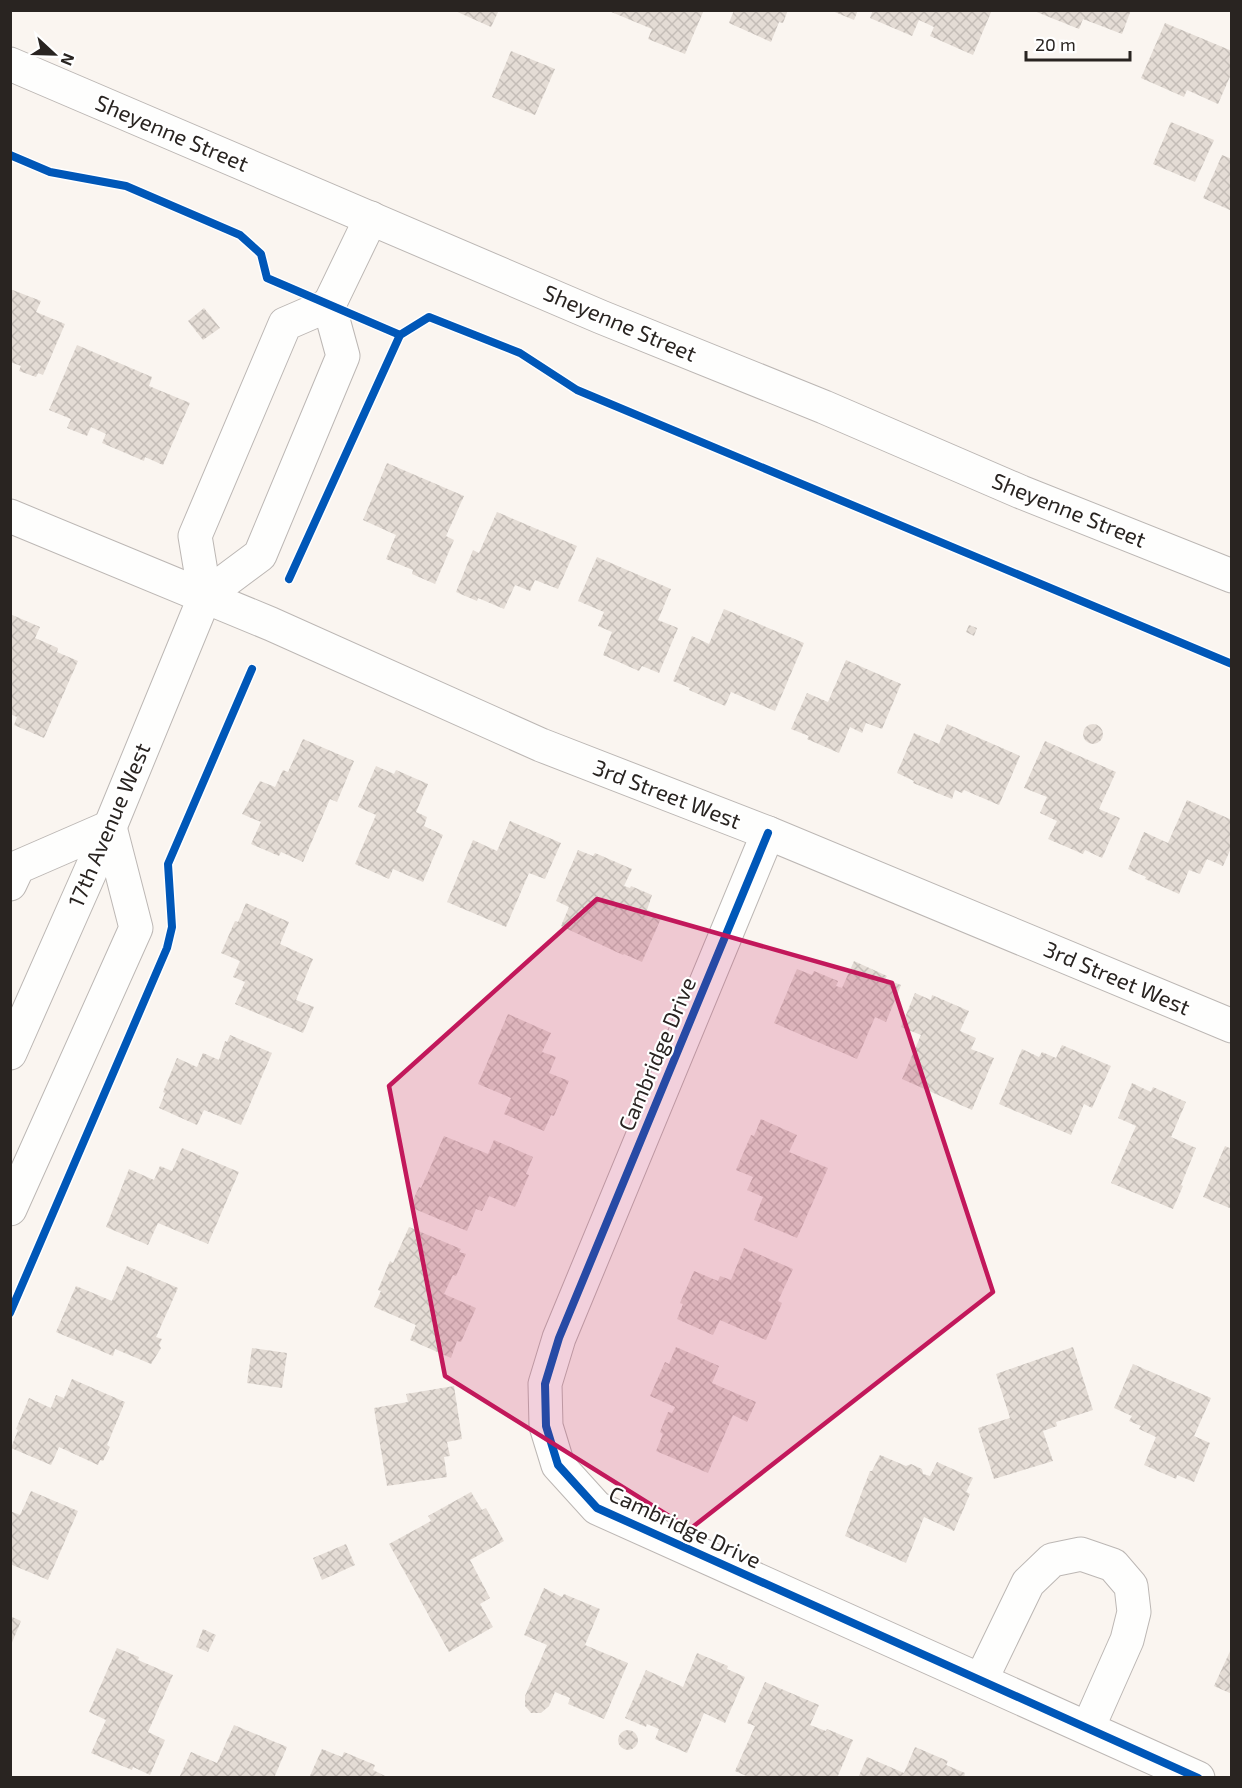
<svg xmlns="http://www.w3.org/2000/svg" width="1242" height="1788" font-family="'Exo 2',sans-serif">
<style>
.building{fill:url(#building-cross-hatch)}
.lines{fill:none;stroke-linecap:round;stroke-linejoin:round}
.minor-casing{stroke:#bcb7b4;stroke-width:35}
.major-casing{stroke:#bcb7b4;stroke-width:35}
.minor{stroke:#fefefd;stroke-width:33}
.major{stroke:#fefefd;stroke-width:33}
.cycleway-casing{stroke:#fff;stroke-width:11}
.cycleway{stroke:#0057b8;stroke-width:8}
.marked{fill:#c2185b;fill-opacity:0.2;stroke:#c2185b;stroke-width:4.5;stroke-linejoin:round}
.labels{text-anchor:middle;stroke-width:4.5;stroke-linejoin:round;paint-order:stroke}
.street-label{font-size:22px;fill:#292421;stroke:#fff}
</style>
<defs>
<pattern id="building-cross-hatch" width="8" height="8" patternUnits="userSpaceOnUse" patternTransform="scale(1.5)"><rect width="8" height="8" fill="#e4dcd5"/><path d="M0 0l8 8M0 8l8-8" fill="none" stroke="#c4bdb7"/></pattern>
</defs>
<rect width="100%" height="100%" fill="#faf5f0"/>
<g class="building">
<path d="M453,10H499L491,27Z"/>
<path d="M704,10L685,54L648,39L652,29L609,11Z"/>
<path d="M734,10H788L783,23L779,22L771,42L729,23Z"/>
<path d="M830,10H858L854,20Z"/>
<path d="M873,10H992L973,55L930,36L934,27L919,20L912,36L870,18Z"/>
<path d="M1131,10L1122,34L1083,19L1079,29L1034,11Z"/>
<path d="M1165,23L1232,51V72L1218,104L1187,90L1184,97L1141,78Z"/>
<path d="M511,51L555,69L535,115L492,97Z"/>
<path d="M1171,122L1214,140L1195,182L1153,164Z"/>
<path d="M1222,155L1232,159V211L1203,198Z"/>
<path d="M10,289L41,301L36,312L65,324L43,375L38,373L36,377L19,371L21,366L10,362Z"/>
<path d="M204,308L220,328L203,340L188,321Z"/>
<path d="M77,345L152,377L149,386L190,403L163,465L145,457L144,461L102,443L106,434L91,427L87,436L67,428L71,419L49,410Z"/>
<path d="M387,463L464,496L446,536L454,540L435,584L412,574L413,570L386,559L396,535L363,520Z"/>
<path d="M497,512L577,546L558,589L535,580L530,591L515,585L504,609L478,598L477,601L456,592L473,550L479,553Z"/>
<path d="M597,557L671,589L658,620L678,628L659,673L642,666L639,671L603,655L612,632L598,626L604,612L578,601Z"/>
<path d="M724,609L804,643L775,711L731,692L725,706L689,690L690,688L673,681L692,636L709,644Z"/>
<path d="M10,614L40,627L35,638L58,648L57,652L78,661L44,738L14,725L17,717L10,714Z"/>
<path d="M969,625L977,628L974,636L966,632Z"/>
<path d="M846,660L901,684L882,729L866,723L862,733L850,727L839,753L807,739L809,736L791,729L807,693L828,702Z"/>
<circle cx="1093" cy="734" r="10"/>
<path d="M947,724L1020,756L999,805L964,790L962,793L955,790L952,799L913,783L914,781L897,773L914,733L939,744Z"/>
<path d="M303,739L354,761L337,802L330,799L303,862L281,852L279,856L251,844L261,822L242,814L260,781L275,787L283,770L288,772Z"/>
<path d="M1045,741L1116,772L1099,809L1120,818L1102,858L1085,850L1083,854L1048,839L1057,821L1040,813L1047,797L1024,788Z"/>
<path d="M376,766L394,774L396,770L428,784L416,812L427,817L424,826L443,835L423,882L393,869L389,879L355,864L376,815L358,807Z"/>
<path d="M1187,800L1232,820V846L1223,866L1207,859L1200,874L1189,870L1179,894L1145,879L1146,877L1128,869L1144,832L1168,843Z"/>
<path d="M510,821L561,843L545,879L529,873L506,927L447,902L473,840L497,851Z"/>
<path d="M578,850L593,856L595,853L632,869L624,886L630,888L631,886L652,895L647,910L662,916L642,962L624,954L623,955L561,926L569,907L556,901Z"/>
<path d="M246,903L289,922L280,944L313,959L296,1000L314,1007L303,1033L235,1004L245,982L233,977L240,961L221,953L235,921L238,922Z"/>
<path d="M854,961L887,976L885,979L901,985L886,1022L875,1017L857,1059L774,1023L797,969L812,975L814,971L838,981L836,986L842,988Z"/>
<path d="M915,993L931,1000L932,995L969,1011L960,1031L976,1038L971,1049L994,1058L972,1110L902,1079L921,1035L901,1027Z"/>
<path d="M508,1014L551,1033L542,1052L556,1057L549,1073L569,1081L554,1116L551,1115L544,1131L504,1114L511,1098L478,1084Z"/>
<path d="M230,1035L272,1053L241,1125L204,1110L197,1125L159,1108L165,1093L163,1092L177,1058L197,1067L203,1053L219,1060L225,1041L227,1042Z"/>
<path d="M1062,1045L1111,1066L1092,1108L1084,1104L1071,1135L999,1104L1022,1049L1039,1057L1042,1052L1056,1058Z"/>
<path d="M1132,1083L1151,1092L1153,1087L1186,1102L1171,1137L1196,1148L1181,1185L1183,1186L1173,1209L1111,1183L1136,1126L1118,1118Z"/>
<path d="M761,1119L797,1135L789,1152L828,1168L797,1238L754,1220L763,1197L747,1190L753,1177L736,1170L751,1135L754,1136Z"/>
<path d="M444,1136L488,1154L494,1140L533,1157L526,1174L529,1175L515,1207L489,1196L482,1211L476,1209L467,1231L410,1207L419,1187L421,1188Z"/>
<path d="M1225,1146L1232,1149V1209L1203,1197Z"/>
<path d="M182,1148L239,1172L208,1244L158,1223L148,1245L106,1227L129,1169L154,1180L160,1166L172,1171Z"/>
<path d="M409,1227L461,1249L459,1252L466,1254L456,1276L453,1275L444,1294L476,1308L461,1342L457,1341L451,1358L410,1340L416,1325L374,1307L381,1291L378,1290L390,1261L393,1263Z"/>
<path d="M744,1248L793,1269L778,1301L782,1303L766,1340L720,1320L713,1335L677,1319L683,1304L680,1303L694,1271L718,1281L720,1276L731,1280Z"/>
<path d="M127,1266L178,1288L156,1337L162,1339L159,1345L161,1348L151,1364L115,1349L113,1356L56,1332L76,1286L112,1301Z"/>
<path d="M676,1347L719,1366L712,1383L756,1402L747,1422L733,1415L708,1473L656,1451L663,1434L660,1432L668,1412L672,1413L675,1407L650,1396L665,1362L669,1364Z"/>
<path d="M1073,1347L1093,1410L1056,1422L1057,1426L1043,1431L1053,1461L994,1479L978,1428L1010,1418L996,1374Z"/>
<path d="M252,1348L287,1353L282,1388L247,1383Z"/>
<path d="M1133,1364L1211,1398L1194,1436L1210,1443L1194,1482L1177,1475L1176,1479L1144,1465L1156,1437L1139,1429L1141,1426L1129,1421L1132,1416L1114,1408Z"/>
<path d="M72,1379L125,1402L107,1445L110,1447L103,1461L100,1460L98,1465L59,1447L51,1465L11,1448L18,1430L16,1429L29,1398L51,1408L56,1395L64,1398Z"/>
<path d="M454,1386L462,1439L447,1442L450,1456L444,1457L447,1477L387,1486L374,1408L408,1402L406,1394Z"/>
<path d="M880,1455L906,1466L911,1464L922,1469L923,1474L930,1476L937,1462L973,1478L966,1492L970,1494L954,1531L924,1517L906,1563L845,1536L870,1471H872Z"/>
<path d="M31,1491L78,1511L48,1580L10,1564V1511L20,1515Z"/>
<path d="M471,1492L482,1510L486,1508L504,1541L470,1560L490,1598L480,1604L493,1627L449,1652L389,1544L431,1521L428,1516Z"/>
<path d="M346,1544L355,1565L322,1580L313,1558Z"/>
<path d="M544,1588L562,1597L564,1594L600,1609L585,1645L628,1663L604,1719L568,1704L570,1698L555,1692L549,1706L541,1713H531L525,1706V1696L547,1645L524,1635Z"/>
<path d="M10,1616L21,1621L11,1645H10Z"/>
<path d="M203,1629L216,1635L208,1652L196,1647Z"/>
<path d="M1232,1647V1694L1214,1686Z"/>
<path d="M117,1648L139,1657L138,1660L173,1675L148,1732L165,1740L150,1775L133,1767L132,1770L91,1753L106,1720L89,1712Z"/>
<path d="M697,1653L728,1666L727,1669L745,1677L725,1723L704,1713L687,1753L655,1739L659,1729L647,1724L646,1727L625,1718L646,1670L683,1687Z"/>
<path d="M765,1682L819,1705L810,1725L826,1731L827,1729L853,1740L837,1778H751L735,1771L755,1726L747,1723Z"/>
<path d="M234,1725L287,1747L274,1778H179L191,1752L217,1763Z"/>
<circle cx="628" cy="1740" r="10"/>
<path d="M915,1747L948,1761L946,1765L965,1773L964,1778H858L867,1757L904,1773Z"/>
<path d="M322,1749L342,1757L344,1752L375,1765L373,1770L389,1778H309Z"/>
</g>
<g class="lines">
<defs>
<g id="minor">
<path d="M10,516L271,624L541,745L768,833L1232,1026"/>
<path d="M205,596L195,536L285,324L329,305"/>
<path d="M768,833L559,1338L545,1384L546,1426L558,1465L597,1508L1198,1778"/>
<path d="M10,884L18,867L110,827L136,928L10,1209"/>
<path d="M10,1053L110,827L205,596L260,555L343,356L329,305L371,218"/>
<path d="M981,1680L1028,1583L1052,1560L1081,1554L1113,1565L1131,1586L1134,1612L1127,1640L1088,1728"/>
</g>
<path id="major" d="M10,64L601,317L824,407L1021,492L1232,576"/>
</defs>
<use href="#minor" class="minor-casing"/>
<use href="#major" class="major-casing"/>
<use href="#minor" class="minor"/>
<use href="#major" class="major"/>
<defs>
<g id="cycleway">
<path d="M10,155L50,172L126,186L240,235L261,254L267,278L400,335"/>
<path d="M289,579L400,335L429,317L520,353L577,390L1232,664"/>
<path d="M768,833L559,1338L545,1384L546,1426L558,1465L597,1508L1198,1778"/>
<path d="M10,1313L167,948L172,927L168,864L252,669"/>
</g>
</defs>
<use href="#cycleway" class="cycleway-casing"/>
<use href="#cycleway" class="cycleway"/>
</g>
<path class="marked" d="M597,899L892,983L993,1292L690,1529L445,1376L389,1086Z"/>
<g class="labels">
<g class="street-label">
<text transform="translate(172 133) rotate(23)" y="8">Sheyenne Street</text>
<text transform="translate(620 323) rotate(23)" y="8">Sheyenne Street</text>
<text transform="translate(1069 510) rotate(22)" y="8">Sheyenne Street</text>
<text transform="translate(667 794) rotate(21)" y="8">3rd Street West</text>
<text transform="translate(109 825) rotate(-67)" y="8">17th Avenue West</text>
<text transform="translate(1117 978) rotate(23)" y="8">3rd Street West</text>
<text transform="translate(657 1054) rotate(-67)" y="8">Cambridge Drive</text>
<text transform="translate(685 1527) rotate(25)" y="8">Cambridge Drive</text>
</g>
</g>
<rect width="1242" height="1788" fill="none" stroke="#292421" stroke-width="24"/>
<g transform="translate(54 54) rotate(112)" stroke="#ffffff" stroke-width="4.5" paint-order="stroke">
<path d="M0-4.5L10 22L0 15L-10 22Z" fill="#292421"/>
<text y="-9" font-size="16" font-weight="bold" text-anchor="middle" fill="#292421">N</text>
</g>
<path d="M1026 51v9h104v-9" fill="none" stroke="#292421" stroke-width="3"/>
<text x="1035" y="51" font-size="18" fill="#292421" stroke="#ffffff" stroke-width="4.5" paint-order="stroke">20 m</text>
</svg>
